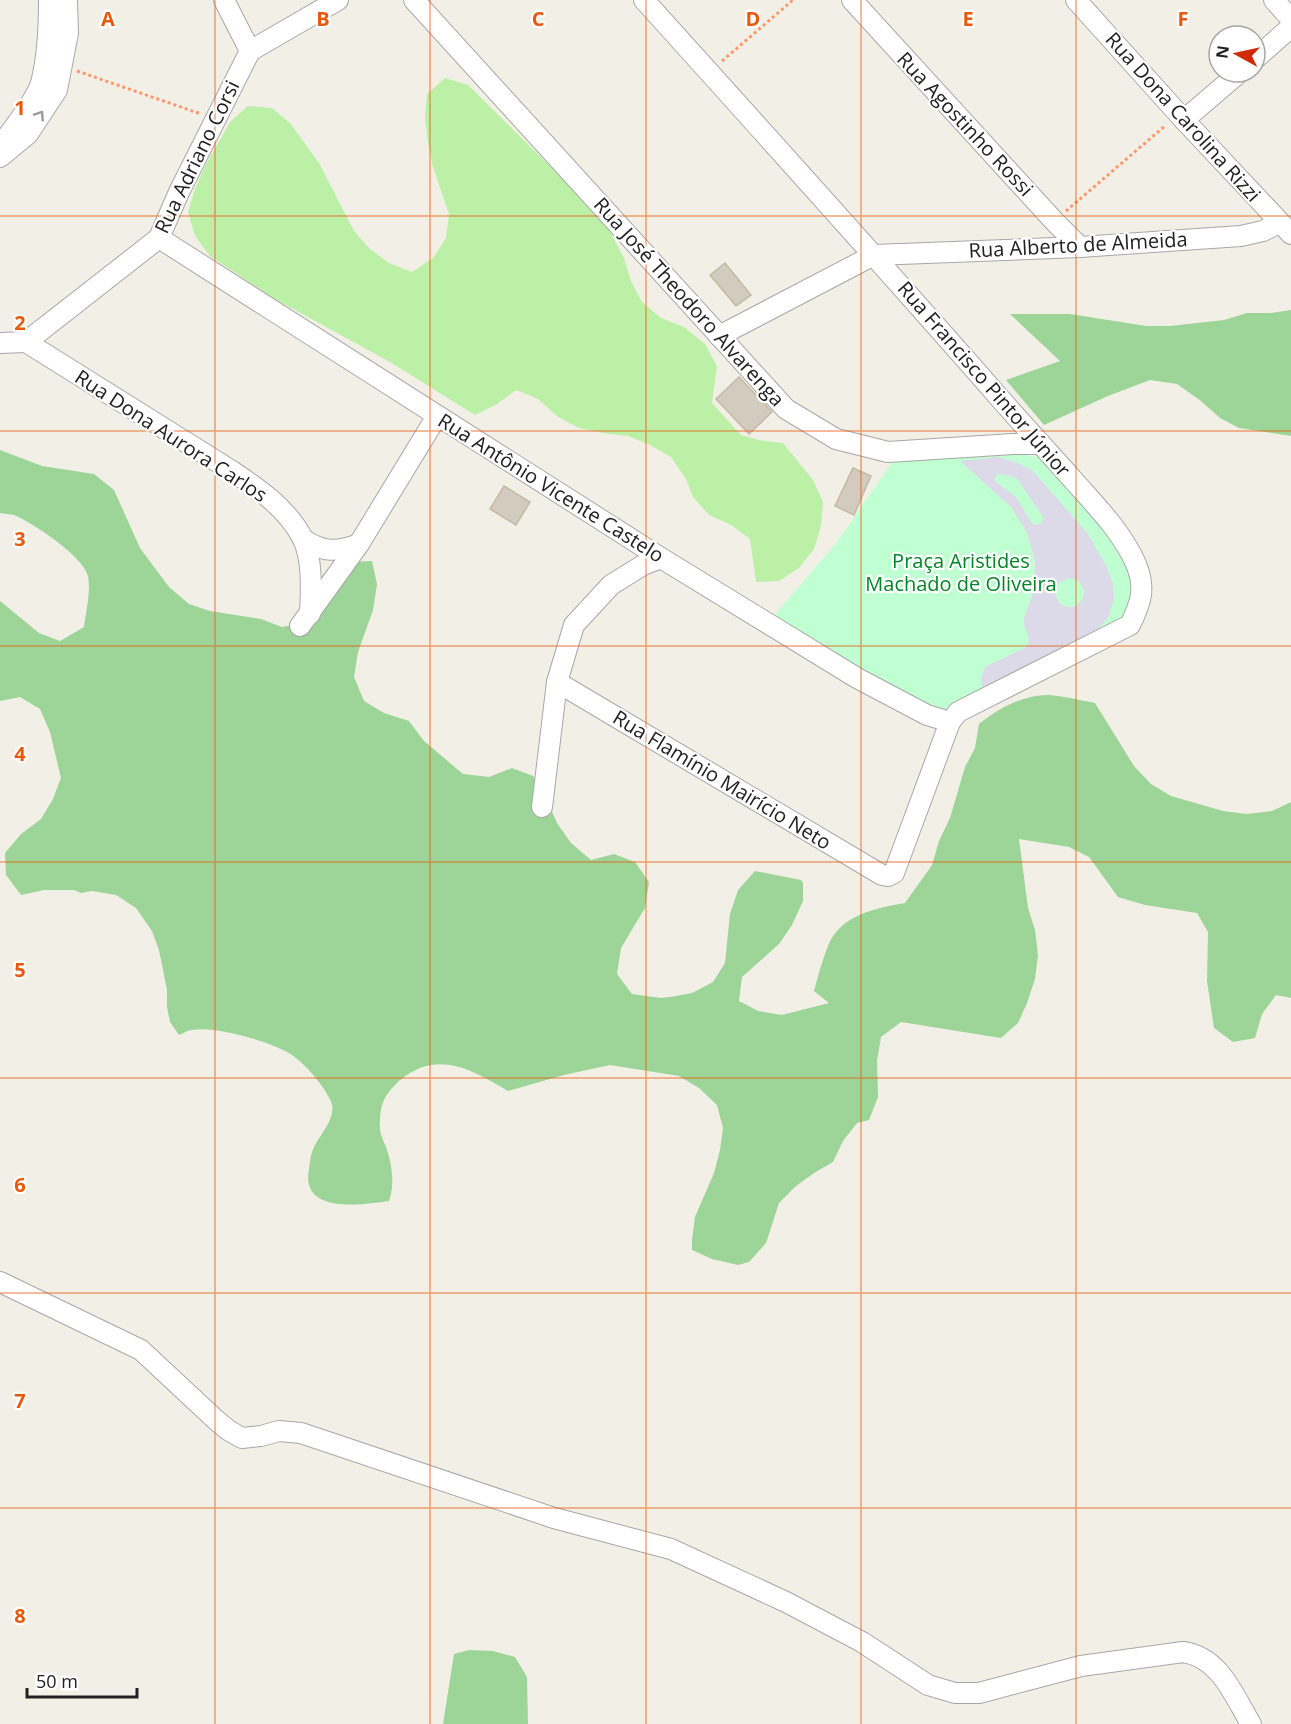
<svg xmlns="http://www.w3.org/2000/svg" width="1291" height="1724" font-family="'Open Sans',sans-serif">
<style>
.grass{fill:#bcf0a7}
.forest{fill:#9cd597}
.park{fill:#c0ffd1}
.plaza{fill:#dcdae8;fill-rule:evenodd}
.building{fill:#d2cbbe;stroke:#c5baa6;stroke-width:1.5}
.lines{fill:none;stroke-linecap:round;stroke-linejoin:round}
.minor-casing{stroke:#a7a7a7;stroke-width:22}
.path{stroke:#ff9669;stroke-width:3;stroke-dasharray:3 3;stroke-linecap:butt}
.minor{stroke:#fff;stroke-width:20}
.oneway{stroke:#9b9b9b}
.grid{fill:none;stroke:#e8590c;stroke-width:1.5;stroke-opacity:0.55}
.labels{text-anchor:middle;stroke-width:4.5;stroke-linejoin:round;paint-order:stroke}
.street-label{font-size:20px;fill:#202020;stroke:#fff}
.park-label{font-size:20px;fill:#028527;stroke:#fff}
.grid-label{font-size:20px;text-anchor:middle;font-weight:bold;fill:#e8590c;stroke:#fff;stroke-width:4.5;stroke-linejoin:round;paint-order:stroke}
</style>
<rect width="100%" height="100%" fill="#f2f0e6"/>
<path class="grass" d="M445,78L468,85L548,164L567,179L600,216L613,237L624,258L631,281L642,302L661,318L684,327L705,344L717,366L712,403L741,435L759,440L783,443L813,480L823,502L821,526L814,549L799,568L779,581L756,582L750,539L731,525L709,515L693,497L686,479L671,457L650,445L628,436L603,433L579,428L558,417L538,399L516,390L497,404L475,415L390,362L275,299L210,256L195,236L188,212L195,189L205,166L230,122L248,106L272,108L290,123L319,163L354,231L370,249L389,263L412,272L433,258L446,238L449,214L433,167L428,143L425,118L427,94Z"/>
<g class="forest">
<path d="M1291,310V436L1239,428L1220,418L1201,401L1177,384L1150,380L1108,396L1044,425L1006,380L1060,361L1010,314H1070L1146,326H1170L1224,320L1247,313H1271Z"/>
<path d="M0,450L42,466L94,474L114,490L140,548L169,587L189,604L210,611L261,619L282,627L305,622L350,562L372,561L377,584L373,610L358,652L354,677L364,701L384,713L409,721L424,741L463,774L489,777L512,768L533,776L547,800L557,823L571,843L591,860L614,854L635,862L649,882L645,908L621,948L617,974L632,994L661,998L670,997L692,993L713,982L725,963L730,914L738,890L755,871L801,880L803,883V901L792,925L779,944L742,977L739,1001L758,1011L782,1015L829,1003L814,991C818,976 822,961 828,946C840,915 876,908 905,903L932,865L939,841L950,818L965,767L975,748L979,724C998,709 1022,695 1048,695C1063,696 1080,700 1095,703L1134,766L1151,784L1171,796L1223,811L1247,814L1272,811L1291,802V998L1276,995L1262,1014L1255,1038L1233,1042L1214,1028L1207,981L1208,932L1197,913L1145,905L1118,897L1089,857L1069,847L1019,839L1028,908L1035,930L1038,955L1035,979L1027,1003L1018,1023L1001,1038L901,1022L881,1037L877,1061L878,1097L869,1120L857,1123L843,1141L833,1162L814,1173L796,1186L779,1203L766,1243L749,1262L738,1265L712,1259L692,1250V1240L695,1217L714,1173L720,1150L723,1128L717,1105L699,1088L679,1076L610,1065L564,1075L508,1091C471,1069 437,1049 399,1081C386,1093 380,1103 380,1121C379,1132 382,1138 386,1147C392,1164 395,1184 389,1201C361,1205 300,1214 309,1169C310,1161 311,1153 314,1147C320,1135 335,1119 332,1105C331,1100 327,1094 324,1089C315,1076 303,1062 289,1053C268,1041 216,1026 192,1030C188,1030 184,1033 179,1035L170,1022L167,1007V990L159,950L152,931L136,908L116,895L92,891L81,893L74,890H44L21,895L6,875L5,853L21,834L41,819L53,799L61,778L50,732L40,709L20,697L0,701V601L39,633L60,641L84,627C86,611 91,592 88,576C83,556 33,523 14,515C10,514 4,514 0,513Z"/>
<path d="M469,1650L493,1651L515,1657L527,1677L528,1724H443L454,1654Z"/>
</g>
<path class="park" d="M1007,451L1041,458L1116,543L1131,574L1133,595L1123,623L954,707L938,710L861,673L773,617L837,542L893,461Z"/>
<path class="plaza" d="M998,457L1016,462L1033,471L1088,534L1106,566L1113,583L1114,600L1109,616L1098,630L982,690L981,678L985,667L1026,647L1028,645L1029,638L1024,625V618L1034,590L1035,561L1027,533L1012,508L960,461ZM997,474L1007,475L1017,479L1043,517L1042,523L1036,525L1032,523L1016,497L995,481V478ZM1068,578L1079,581L1082,586L1084,591L1083,597L1080,602L1076,606L1070,607L1064,606L1059,603L1055,593L1059,583Z"/>
<g class="building">
<path d="M725,263L751,295L736,306L710,275Z"/>
<path d="M739,377L772,412L749,434L716,399Z"/>
<path d="M853,468L871,476L854,515L835,506Z"/>
<path d="M504,486L530,502L516,525L490,509Z"/>
</g>
<g class="lines">
<defs>
<g id="minor">
<path d="M414,0L786,409L836,439L888,452L1013,444H1040"/>
<path d="M852,0L1054,221L1080,247"/>
<path d="M1076,0L1184,120L1291,234"/>
<path d="M1274,0L1291,19"/>
<path d="M250,51L338,0"/>
<path d="M1255,59L1291,27"/>
<path d="M1184,120L1240,72"/>
<path d="M0,146C12,130 35,102 41,83C48,56 49,28 49,0"/>
<path d="M0,157L28,134L57,90L68,33L67,0"/>
<path d="M159,238L661,558L857,678L927,715L950,722"/>
<path d="M719,336L874,255L1080,247L1241,236L1263,231L1279,223"/>
<path d="M26,342L232,471C259,489 288,509 303,539C313,561 311,590 310,614"/>
<path d="M0,343L26,342L159,238L179,192L250,51L224,0"/>
<path d="M303,539C323,553 338,552 359,544"/>
<path d="M300,626L359,544L437,416"/>
<path d="M557,682L882,875L888,876L894,873L950,722L958,712L1130,625C1141,603 1146,588 1136,564C1122,532 1097,507 1074,481C1051,455 1027,429 1004,403C886,268 765,134 644,0"/>
<path d="M542,807L557,682L574,625L611,585L643,565L661,558"/>
<path d="M0,1282L141,1350L216,1420L228,1430L242,1438L261,1436L279,1431L301,1433L554,1518L671,1549L786,1602L862,1642L928,1685L955,1693H979L1081,1666L1183,1652C1220,1657 1234,1696 1251,1724"/>
</g>
</defs>
<use href="#minor" class="minor-casing"/>
<g class="path">
<path d="M722,61L793,0"/>
<path d="M77,71L201,114"/>
<path d="M1066,211L1166,125"/>
</g>
<use href="#minor" class="minor"/>
</g>
<defs><path id="oneway-chevron" d="M-2-3.5L2.5 0L-2 3.5" fill="none" stroke-width="1.6" stroke-linecap="round" stroke-linejoin="round" transform="scale(1.5)"/></defs>
<use class="oneway" href="#oneway-chevron" transform="translate(40 115) rotate(-56)"/>
<path class="grid" d="M215,0V1724M430,0V1724M646,0V1724M861,0V1724M1076,0V1724M0,216H1291M0,431H1291M0,646H1291M0,862H1291M0,1078H1291M0,1293H1291M0,1508H1291"/>
<g class="labels">
<g class="street-label">
<text transform="translate(1183 117) rotate(48)" y="7">Rua Dona Carolina Rizzi</text>
<text transform="translate(965 124) rotate(47)" y="7">Rua Agostinho Rossi</text>
<text transform="translate(197 157) rotate(-64)" y="7">Rua Adriano Corsi</text>
<text transform="translate(1078 245) rotate(-3)" y="7">Rua Alberto de Almeida</text>
<text transform="translate(689 302) rotate(48)" y="7">Rua José Theodoro Alvarenga</text>
<text transform="translate(984 379) rotate(49)" y="7">Rua Francisco Pintor Júnior</text>
<text transform="translate(171 436) rotate(33)" y="7">Rua Dona Aurora Carlos</text>
<text transform="translate(551 488) rotate(32)" y="7">Rua Antônio Vicente Castelo</text>
<text transform="translate(722 780) rotate(31)" y="7">Rua Flamínio Mairício Neto</text>
</g>
<g class="park-label">
<text x="961" y="568">Praça Aristides<tspan x="961" dy="23">Machado de Oliveira</tspan></text>
</g>
</g>
<g class="grid-label">
<text x="108" y="26">A</text>
<text x="323" y="26">B</text>
<text x="538" y="26">C</text>
<text x="753" y="26">D</text>
<text x="968" y="26">E</text>
<text x="1183" y="26">F</text>
<text x="20" y="115">1</text>
<text x="20" y="330">2</text>
<text x="20" y="546">3</text>
<text x="20" y="761">4</text>
<text x="20" y="977">5</text>
<text x="20" y="1192">6</text>
<text x="20" y="1408">7</text>
<text x="20" y="1623">8</text>
</g>
<g transform="translate(1237 54) rotate(278)"><circle r="28" fill="#ffffff" stroke="#a6a6a6" stroke-width="1.5"/>
<path d="M0-4.5L10 22L0 15L-10 22Z" fill="#d02a00"/>
<text y="-9" font-size="16" font-weight="bold" text-anchor="middle" fill="#202020">N</text>
</g>
<path d="M27 1688v9h110v-9" fill="none" stroke="#202020" stroke-width="3"/>
<text x="36" y="1688" font-size="18" fill="#202020" stroke="#ffffff" stroke-width="4.5" paint-order="stroke">50 m</text>
</svg>
